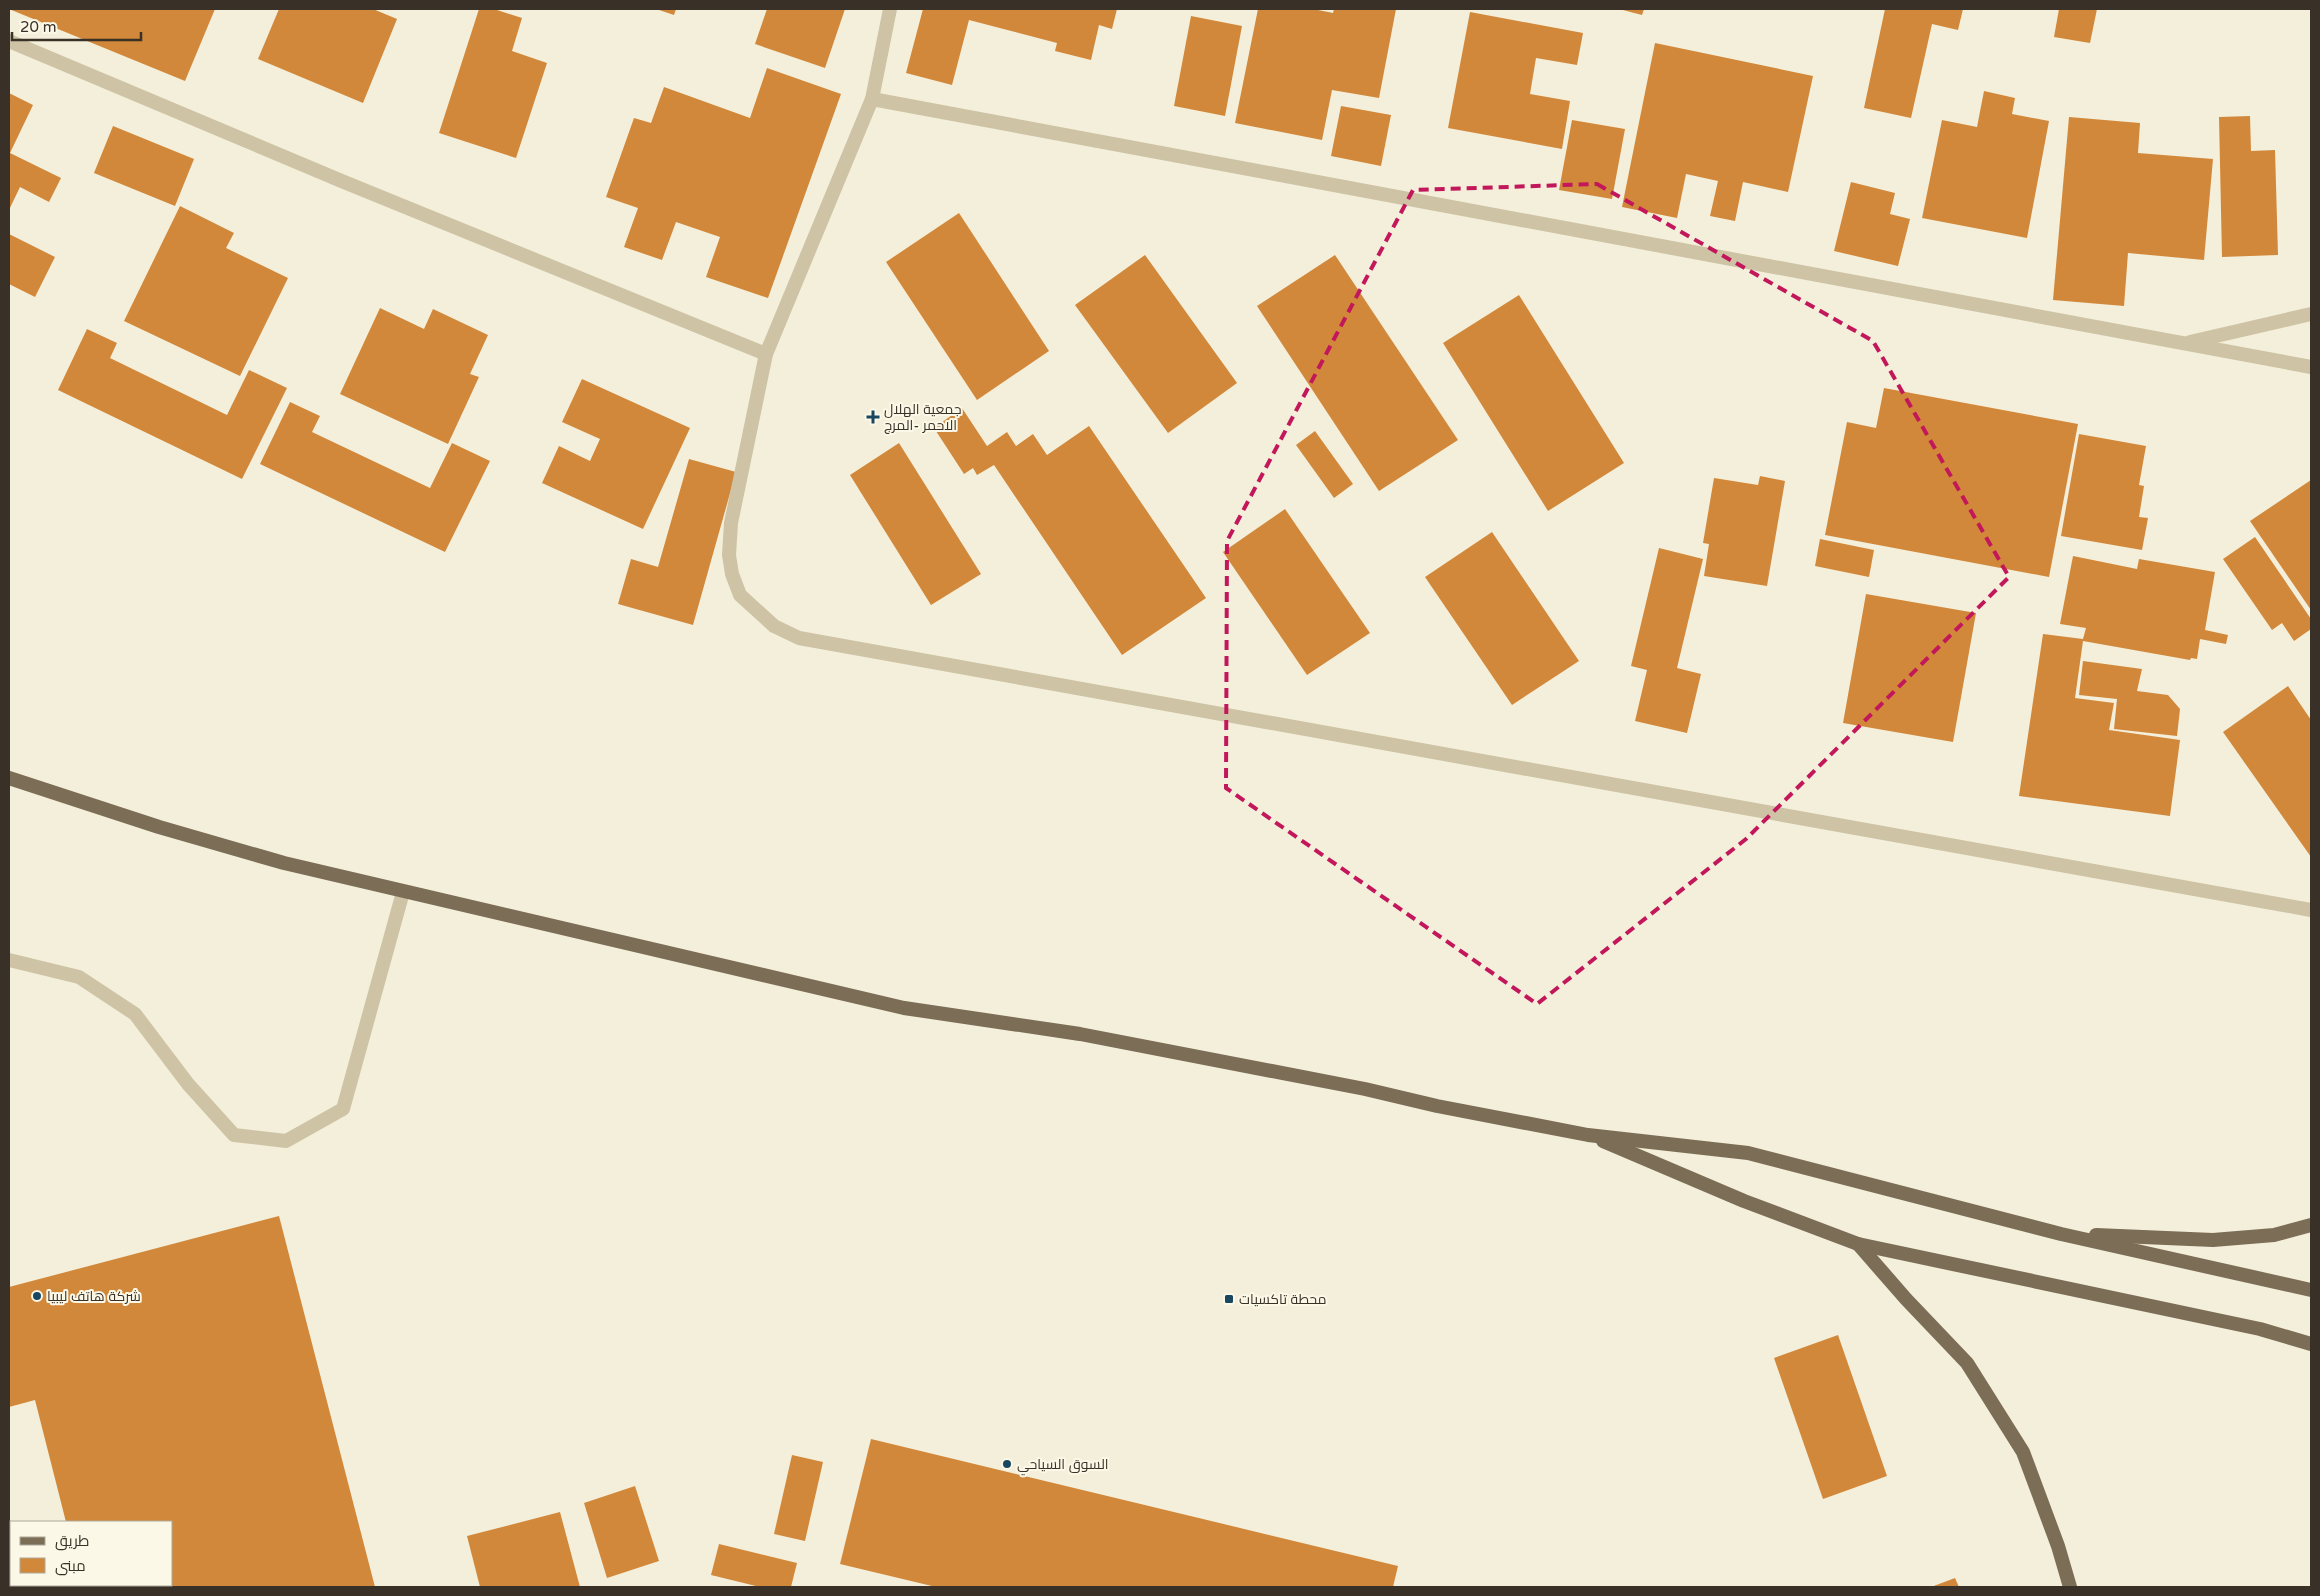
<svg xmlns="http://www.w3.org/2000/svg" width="2320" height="1596" font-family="'Varela Round',Cairo,sans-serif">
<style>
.building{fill:#d2883a}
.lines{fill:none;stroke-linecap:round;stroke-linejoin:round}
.service{stroke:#cec3a5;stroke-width:14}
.minor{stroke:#cec3a5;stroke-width:14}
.primary{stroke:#7c6d56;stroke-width:14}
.marked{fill:none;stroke:#c2185b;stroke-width:4;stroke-dasharray:10 6;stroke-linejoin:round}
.poi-dot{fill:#18475f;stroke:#fbf8e7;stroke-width:2}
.labels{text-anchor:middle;stroke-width:4;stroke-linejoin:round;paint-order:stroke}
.poi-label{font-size:14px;fill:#393127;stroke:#fbf8e7;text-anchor:start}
</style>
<rect width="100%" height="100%" fill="#f4efda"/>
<g class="building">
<path d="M9,9H215L185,81Z"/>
<path d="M279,9H373L397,19L363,103L258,59Z"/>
<path d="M479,9H494L522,18L512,51L547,63L516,158L439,133Z"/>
<path d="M656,9H676L674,15Z"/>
<path d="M767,9H845L825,68L755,44Z"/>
<path d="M923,9H1117L1112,29L1099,25L1091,60L1055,51L1057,43L969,20L952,85L906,73Z"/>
<path d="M1258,9H1313L1333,13L1334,9H1396L1379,98L1332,90L1322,140L1235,123Z"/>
<path d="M1619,9H1644L1642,15Z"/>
<path d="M1885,9H1963L1958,30L1932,24L1911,118L1864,108Z"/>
<path d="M2059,9H2097L2090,43L2054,37Z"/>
<path d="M1470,12L1583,33L1577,65L1536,58L1530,94L1570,101L1562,149L1448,128Z"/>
<path d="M1191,16L1242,26L1225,116L1174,106Z"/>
<path d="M1655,43L1813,76L1788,192L1743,182L1735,221L1710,216L1718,181L1686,174L1677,218L1622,207Z"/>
<path d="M767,68L841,94L768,298L706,277L720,237L676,222L662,260L624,247L638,208L606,197L634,118L651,123L664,87L750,118Z"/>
<path d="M1984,91L2015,98L2012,114L2049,121L2027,238L1922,218L1942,120L1977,127Z"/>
<path d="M9,93L33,105L10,153L61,178L49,202L20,187L9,210Z"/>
<path d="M1341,106L1391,115L1381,166L1331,156Z"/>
<path d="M2250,116L2251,151L2275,150L2278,255L2222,257L2219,117Z"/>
<path d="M2069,117L2140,123L2138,153L2213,159L2204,260L2128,253L2124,306L2053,300Z"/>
<path d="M1572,120L1625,129L1612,199L1559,190Z"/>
<path d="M113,126L194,159L175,206L94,173Z"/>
<path d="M1851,182L1895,193L1890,214L1910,219L1898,266L1834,251Z"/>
<path d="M180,206L234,233L226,248L288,278L240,376L124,321Z"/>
<path d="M959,213L1049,351L977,400L886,262Z"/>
<path d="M9,234L55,257L35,297L9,284Z"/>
<path d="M1145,255L1237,383L1168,433L1075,305Z"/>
<path d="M1335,255L1458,440L1379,491L1257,306Z"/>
<path d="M1519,295L1624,463L1548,511L1443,343Z"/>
<path d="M380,308L424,329L433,309L488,335L470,374L479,377L448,444L340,394Z"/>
<path d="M87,329L117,343L110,358L227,415L249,370L287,388L242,479L58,390Z"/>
<path d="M582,379L690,428L643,529L542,483L559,446L590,461L600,439L562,422Z"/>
<path d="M1884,388L2078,424L2049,577L1825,535L1847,422L1876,428Z"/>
<path d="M290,402L320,416L312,432L430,488L452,443L490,461L445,552L260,464Z"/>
<path d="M962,408L987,446L1007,432L1016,446L1033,434L1047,455L1089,426L1206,598L1122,655L994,465L977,475L973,468L964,474L934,428Z"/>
<path d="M1315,431L1353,484L1334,498L1296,445Z"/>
<path d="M2079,434L2146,446L2139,485L2144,486L2139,517L2148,518L2142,550L2061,536Z"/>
<path d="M899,443L981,574L931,605L850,475Z"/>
<path d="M689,459L736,472L693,625L618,604L631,559L658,567Z"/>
<path d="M1760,476L1785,481L1767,586L1704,576L1709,544L1703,543L1714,478L1758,485Z"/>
<path d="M2311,480V610L2250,521Z"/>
<path d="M1285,509L1370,633L1307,675L1223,552Z"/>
<path d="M1492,532L1579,661L1512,705L1425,577Z"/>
<path d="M2255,537L2311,619V629L2294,641L2282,623L2272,630L2223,559Z"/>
<path d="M1820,539L1874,550L1869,577L1815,566Z"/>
<path d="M1659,548L1703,559L1677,668L1701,674L1687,733L1635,721L1647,670L1631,666Z"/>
<path d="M2073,556L2137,569L2139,559L2215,572L2205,630L2228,635L2226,644L2200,639L2197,659L2191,658L2190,660L2083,641L2075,698L2114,703L2109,730L2180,740L2170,816L2019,796L2043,634L2083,639L2086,628L2060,624Z"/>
<path d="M1866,594L1976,613L1953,742L1843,723Z"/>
<path d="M2083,661L2142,669L2137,691L2168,695L2180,709L2177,736L2114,729L2117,699L2079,695Z"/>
<path d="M2288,686L2311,720V857L2223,732Z"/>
<path d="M279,1216L375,1587H83L82,1585H171V1522H66L35,1400L9,1407V1287Z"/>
<path d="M1838,1335L1887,1476L1823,1499L1774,1358Z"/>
<path d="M871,1439L1398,1566L1393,1587H936L840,1564Z"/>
<path d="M792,1455L823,1462L805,1541L774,1534Z"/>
<path d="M635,1486L659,1561L607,1578L584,1503Z"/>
<path d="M560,1512L580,1587H480L467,1536Z"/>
<path d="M719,1544L797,1563L791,1587H760L711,1575Z"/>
<path d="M1955,1578L1959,1587H1931Z"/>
</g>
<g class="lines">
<path class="service" d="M9,960L79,977L135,1014L188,1084L234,1135L286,1141L343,1109L403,892"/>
<g class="minor">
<path d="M890,9L872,99L766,354L731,523L729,555L732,574L740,595L774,626L799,638L2311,910"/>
<path d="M9,41L344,182L766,354"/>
<path d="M872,99L2311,367"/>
<path d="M2190,342L2311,314"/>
</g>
<g class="primary">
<path d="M9,778L159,827L284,863L904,1008L1080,1034L1365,1089L1437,1106L1588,1135L1748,1153L2061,1234L2311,1290"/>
<path d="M1603,1141L1744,1201L1858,1244L2260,1329L2311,1344"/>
<path d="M2096,1235L2213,1240L2274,1235L2311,1225"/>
<path d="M1858,1244L1906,1299L1967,1363L2023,1452L2058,1546L2070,1587"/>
</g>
</g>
<path class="marked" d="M1597,184L1873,341L2009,577L1746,839L1537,1004L1226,788L1227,541L1413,190Z"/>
<g class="poi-dot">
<path d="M870.5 409.5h5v5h5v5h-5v5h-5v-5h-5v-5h5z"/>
<circle cx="37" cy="1296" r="5"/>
<rect x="1224" y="1294" width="10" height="10" rx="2.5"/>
<circle cx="1007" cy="1464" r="5"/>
</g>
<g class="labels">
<g class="poi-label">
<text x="884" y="414">جمعية الهلال<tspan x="884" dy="16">الاحمر -المرج</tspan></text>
<text x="47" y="1301">شركة هاتف ليبيا</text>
<text x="1239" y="1304">محطة تاكسيات</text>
<text x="1017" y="1469">السوق السياحي</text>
</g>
</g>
<rect width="2320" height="1596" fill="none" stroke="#393127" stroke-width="20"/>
<rect x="10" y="1521" width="162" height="65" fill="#fbf8e7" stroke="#ada89a"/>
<rect x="20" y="1537" width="25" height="8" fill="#7c6d56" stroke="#ada89a"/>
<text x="55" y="1546" font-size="15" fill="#393127">طريق</text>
<rect x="20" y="1558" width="25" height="15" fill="#d2883a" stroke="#ada89a"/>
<text x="55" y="1571" font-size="15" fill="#393127">مبنى</text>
<path d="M12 32v8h129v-8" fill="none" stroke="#393127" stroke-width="2.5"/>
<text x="20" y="32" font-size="15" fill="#393127" stroke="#fbf8e7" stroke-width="4" paint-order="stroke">20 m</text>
</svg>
